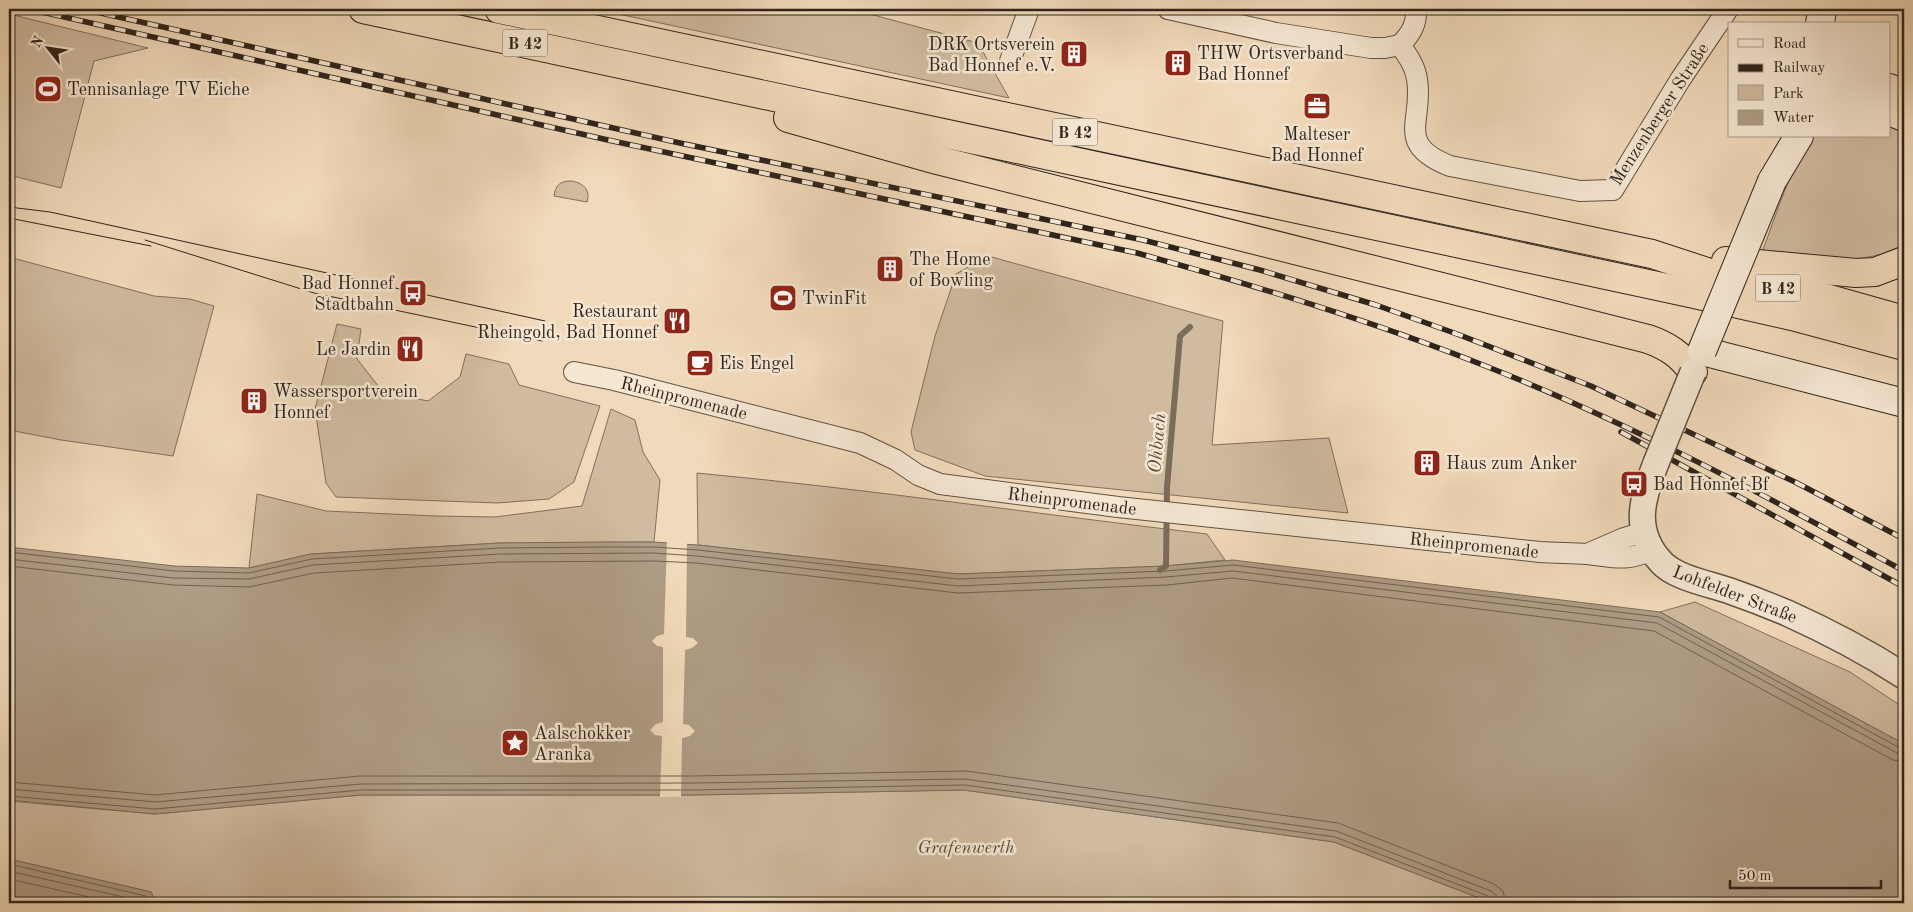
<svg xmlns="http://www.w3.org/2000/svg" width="1913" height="912" font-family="'Old Standard TT',serif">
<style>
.green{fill:#d0bba0;stroke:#80705e}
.water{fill:#af9c85;stroke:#7c6c5b}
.pier{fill:#f1dabb}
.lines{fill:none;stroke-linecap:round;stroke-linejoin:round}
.shore{stroke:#6f6050;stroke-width:1}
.stream{stroke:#7c6c5b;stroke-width:6}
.minor-casing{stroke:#605243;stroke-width:22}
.tertiary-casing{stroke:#605243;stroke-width:28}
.secondary-casing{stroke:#2f241b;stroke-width:30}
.trunk-casing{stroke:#2f241b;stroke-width:30}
.minor{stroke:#f6e7d3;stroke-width:20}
.tertiary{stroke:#f6e7d3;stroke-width:25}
.secondary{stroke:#f6e7d3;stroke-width:28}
.trunk{stroke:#f1dabb;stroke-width:28}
.tram{stroke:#2f241b;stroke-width:1}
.rail-casing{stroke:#2f241b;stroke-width:5.5}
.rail{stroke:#f6e7d3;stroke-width:4;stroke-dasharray:11;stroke-linecap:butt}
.tertiary-bridge-casing{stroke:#605243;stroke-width:28;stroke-linecap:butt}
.secondary-bridge-casing{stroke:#2f241b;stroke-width:30;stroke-linecap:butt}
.tertiary-bridge{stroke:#f6e7d3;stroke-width:25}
.secondary-bridge{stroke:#f6e7d3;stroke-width:28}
.labels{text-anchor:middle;stroke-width:5;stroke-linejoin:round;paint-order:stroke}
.shield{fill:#f6e7d3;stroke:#6b5e52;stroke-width:1}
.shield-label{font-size:16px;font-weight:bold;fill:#2f241b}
.poi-label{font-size:18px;fill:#2f241b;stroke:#f6e7d3;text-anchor:start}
.street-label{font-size:18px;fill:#2f241b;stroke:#f6e7d3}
.park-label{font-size:18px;font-style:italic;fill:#574a3c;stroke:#f6e7d3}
.water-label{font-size:19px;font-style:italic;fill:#5c4e40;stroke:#f6e7d3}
</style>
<rect width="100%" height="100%" fill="#f1dabb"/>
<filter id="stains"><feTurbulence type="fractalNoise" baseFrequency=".004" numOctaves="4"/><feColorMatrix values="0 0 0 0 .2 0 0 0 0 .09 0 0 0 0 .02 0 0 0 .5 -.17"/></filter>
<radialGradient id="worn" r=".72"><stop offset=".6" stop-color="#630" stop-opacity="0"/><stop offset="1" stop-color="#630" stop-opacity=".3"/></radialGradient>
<g class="green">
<path d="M595,9H851L978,43L1009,98Z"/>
<path d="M9,14L148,48L94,61L61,188L9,175Z"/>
<path d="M1889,119L1904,127V243C1867,270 1805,256 1762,252C1777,213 1789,171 1812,136H1889Z"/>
<path d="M570,181C583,182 591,190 587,202L554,196C555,186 560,181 570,181Z"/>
<path d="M988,256L1223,321L1212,445L1329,438L1348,513L985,476L915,450L911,432L935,336L956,274Z"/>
<path d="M9,257L154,296L190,299L214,306L173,456L61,440L9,430Z"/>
<path d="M337,324L361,329L357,359L383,392L428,401L460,377L466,354L509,364L519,385L600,406L574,482L549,499L497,503L336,497L326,483L315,409Z"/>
<path d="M611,409L635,420L643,452L660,480L654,542L500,543L311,554L249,568L257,494L326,511L436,516L495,517L582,506Z"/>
<path d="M697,473C868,489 1037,514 1207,534L1225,560L1166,566L958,574L698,545Z"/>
<path d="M1695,602L1850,672L1904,708V744L1660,612Z"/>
<path d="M964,790L1334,842L1492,903H156L151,892L9,859V801L155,814L361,795H693Z"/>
</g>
<g class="water">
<path d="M605,542H654L698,545L958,574L1166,566L1233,560L1660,612L1904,744V903H1492L1334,842L964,790L693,795H361L155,814L9,800V547L174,566L249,568L311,554L500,543Z"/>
<path d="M9,859L151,892L156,903H9Z"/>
</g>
<path class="pier" d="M667,540L687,541L686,637L693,638L698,643L692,648L685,650L683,724L689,725L695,731L690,736L682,738L681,797H660L662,736L655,735L650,730L656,724L663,722V647L657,646L652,641L657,636L664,634Z"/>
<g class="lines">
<g class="shore">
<path d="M9,552L174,571L249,573L312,559L500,548L605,547H654L698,550L958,579L1166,571L1233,565L1659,617L1900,748H1904"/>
<path d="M9,559L173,578L249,579L313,565L501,554L654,553L697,556L958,586L1166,577L1233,571L1657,623L1897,753L1904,755"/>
<path d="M9,566L173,585L249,587L314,573L501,562L654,561L697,563L958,593L1167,585L1232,578L1654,631L1893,760L1904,762"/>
<path d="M9,782L155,795L360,776H693L966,771L1338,823L1494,884L1503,891L1506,903"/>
<path d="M9,789L155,802L361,784L693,783L965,779L1336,831L1491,891L1496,895L1498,903"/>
<path d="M9,796L155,809L361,790H693L965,785L1335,837L1488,896L1491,899L1492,903"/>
<path d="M9,864L146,896L150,903"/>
<path d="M9,871L141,901L143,903"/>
<path d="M9,879L116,903"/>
</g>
<path class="stream" d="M1160,570L1166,566L1167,487L1180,336L1190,327"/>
<defs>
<g id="minor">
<path d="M1168,9L1276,33L1371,48H1385L1400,45"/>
<path d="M1400,45C1408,56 1415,66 1417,79C1424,121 1394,144 1450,166L1580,191L1613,190L1680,80L1728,9"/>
<path d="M1400,45C1411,34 1417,24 1416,9"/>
<path d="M1010,61L1029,9"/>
<path d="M574,372L614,380L860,443L896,460L918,475L940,484L1118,507L1540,552C1556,553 1572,553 1587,554C1615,557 1625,562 1652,550"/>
<path d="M1587,554L1624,538L1644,532"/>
</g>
<path id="tertiary" d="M1656,463C1642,499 1632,530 1661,562C1675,578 1710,584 1730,591C1750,598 1768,605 1787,613C1827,631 1867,652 1904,676"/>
<g id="secondary">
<path d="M1820,24L1822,9"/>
<path d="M1772,181L1799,136"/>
<path d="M1702,351L1904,403"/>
</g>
<g id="trunk">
<path d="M363,9L1690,293L1792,316L1904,346"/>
<path d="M499,9L1652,254L1710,273L1822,297L1904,320"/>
<path d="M1889,88L1904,94"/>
<path d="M1889,111L1904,117"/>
<path d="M788,118L937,160L1648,339C1668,346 1681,355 1693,372"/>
<path d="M1726,261L1856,273L1875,272L1904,261"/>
</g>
</defs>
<use href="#minor" class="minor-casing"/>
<use href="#tertiary" class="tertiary-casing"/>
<use href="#secondary" class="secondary-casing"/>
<use href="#trunk" class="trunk-casing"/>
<use href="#minor" class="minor"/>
<use href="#tertiary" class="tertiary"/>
<use href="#secondary" class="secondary"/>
<use href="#trunk" class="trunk"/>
<g class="tram">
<path d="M9,207L50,212L545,321"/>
<path d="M9,218L151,246"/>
<path d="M145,240L314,293L542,341"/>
</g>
<defs>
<g id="rail">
<path d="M29,9L608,140L1137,253C1256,286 1373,321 1488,367C1632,424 1768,497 1904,571"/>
<path d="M83,9L680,143L1143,240L1260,270L1376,305L1457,334L1591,386L1795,482L1904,539"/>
<path d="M1621,432L1904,587"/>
</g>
</defs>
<use href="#rail" class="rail-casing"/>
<use href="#rail" class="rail"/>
<defs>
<path id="tertiary-bridge" d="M1656,463L1693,372"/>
<path id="secondary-bridge" d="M1702,351L1772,181"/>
</defs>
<use href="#tertiary-bridge" class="tertiary-bridge-casing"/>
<use href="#secondary-bridge" class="secondary-bridge-casing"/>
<use href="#tertiary-bridge" class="tertiary-bridge"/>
<use href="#secondary-bridge" class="secondary-bridge"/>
</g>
<defs>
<symbol id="building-square" viewBox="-11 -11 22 22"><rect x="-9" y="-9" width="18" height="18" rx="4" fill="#8f2418" stroke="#f6e7d3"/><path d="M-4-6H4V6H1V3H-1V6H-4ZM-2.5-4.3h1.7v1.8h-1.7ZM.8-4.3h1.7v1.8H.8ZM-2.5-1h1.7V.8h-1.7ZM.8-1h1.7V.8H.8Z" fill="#fff"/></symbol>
<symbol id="stadium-square" viewBox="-11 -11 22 22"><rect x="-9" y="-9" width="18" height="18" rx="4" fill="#8f2418" stroke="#f6e7d3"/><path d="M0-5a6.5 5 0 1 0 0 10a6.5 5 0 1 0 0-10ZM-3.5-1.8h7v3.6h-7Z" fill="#fff"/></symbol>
<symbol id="office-square" viewBox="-11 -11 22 22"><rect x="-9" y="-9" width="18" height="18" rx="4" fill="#8f2418" stroke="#f6e7d3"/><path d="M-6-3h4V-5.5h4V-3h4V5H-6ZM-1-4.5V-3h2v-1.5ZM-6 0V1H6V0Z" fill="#fff"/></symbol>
<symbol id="bus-square" viewBox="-11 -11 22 22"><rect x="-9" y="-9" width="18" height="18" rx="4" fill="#8f2418" stroke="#f6e7d3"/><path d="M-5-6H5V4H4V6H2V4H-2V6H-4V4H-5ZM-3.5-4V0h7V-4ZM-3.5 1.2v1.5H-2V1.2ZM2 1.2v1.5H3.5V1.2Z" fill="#fff"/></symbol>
<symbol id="restaurant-square" viewBox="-11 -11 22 22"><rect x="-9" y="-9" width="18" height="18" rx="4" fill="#8f2418" stroke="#f6e7d3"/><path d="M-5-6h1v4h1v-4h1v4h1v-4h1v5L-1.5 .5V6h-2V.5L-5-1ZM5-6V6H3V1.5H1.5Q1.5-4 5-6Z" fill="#fff"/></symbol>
<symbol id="cafe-square" viewBox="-11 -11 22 22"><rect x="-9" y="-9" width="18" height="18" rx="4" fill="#8f2418" stroke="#f6e7d3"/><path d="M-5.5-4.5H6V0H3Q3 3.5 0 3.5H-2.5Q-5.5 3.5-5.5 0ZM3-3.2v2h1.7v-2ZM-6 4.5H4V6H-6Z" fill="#fff"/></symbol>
<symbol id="sight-square" viewBox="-11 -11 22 22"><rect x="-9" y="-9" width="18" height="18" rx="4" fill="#8f2418" stroke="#f6e7d3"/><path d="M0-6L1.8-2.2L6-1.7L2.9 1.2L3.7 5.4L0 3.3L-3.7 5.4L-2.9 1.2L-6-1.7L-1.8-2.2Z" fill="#fff"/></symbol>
</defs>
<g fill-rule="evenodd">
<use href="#building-square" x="1058" y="38" width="32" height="32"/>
<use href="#building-square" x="1162" y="47" width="32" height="32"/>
<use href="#stadium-square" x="32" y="73" width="32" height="32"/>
<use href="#office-square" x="1301" y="90" width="32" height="32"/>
<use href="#building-square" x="874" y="253" width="32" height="32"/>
<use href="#bus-square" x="397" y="277" width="32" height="32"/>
<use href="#stadium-square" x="767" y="282" width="32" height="32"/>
<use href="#restaurant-square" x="661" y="305" width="32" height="32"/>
<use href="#restaurant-square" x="394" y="333" width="32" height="32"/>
<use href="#cafe-square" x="684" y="347" width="32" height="32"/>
<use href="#building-square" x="238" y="385" width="32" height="32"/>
<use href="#building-square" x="1411" y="447" width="32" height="32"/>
<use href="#bus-square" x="1618" y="468" width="32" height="32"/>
<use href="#sight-square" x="499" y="727" width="32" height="32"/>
</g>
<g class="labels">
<g class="shield">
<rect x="502.5" y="29.5" width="45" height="27" rx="4"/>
<rect x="1052.5" y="118.5" width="45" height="27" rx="4"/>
<rect x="1755.5" y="274.5" width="45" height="27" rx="4"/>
</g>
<g class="shield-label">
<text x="525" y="49">B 42</text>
<text x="1075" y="138">B 42</text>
<text x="1778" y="294">B 42</text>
</g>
<g class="poi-label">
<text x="1055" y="50" text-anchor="end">DRK Ortsverein<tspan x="1055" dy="21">Bad Honnef e.V.</tspan></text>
<text x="1197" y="59">THW Ortsverband<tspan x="1197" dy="21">Bad Honnef</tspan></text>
<text x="67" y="95">Tennisanlage TV Eiche</text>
<text x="1317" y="140" text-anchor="middle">Malteser<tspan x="1317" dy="21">Bad Honnef</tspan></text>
<text x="909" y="265">The Home<tspan x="909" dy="21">of Bowling</tspan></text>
<text x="394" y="289" text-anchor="end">Bad Honnef<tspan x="394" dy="21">Stadtbahn</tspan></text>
<text x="802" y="304">TwinFit</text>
<text x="658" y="317" text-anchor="end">Restaurant<tspan x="658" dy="21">Rheingold, Bad Honnef</tspan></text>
<text x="391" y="355" text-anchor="end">Le Jardin</text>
<text x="719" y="369">Eis Engel</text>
<text x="273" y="397">Wassersportverein<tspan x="273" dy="21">Honnef</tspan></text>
<text x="1446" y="469">Haus zum Anker</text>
<text x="1653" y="490">Bad Honnef Bf</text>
<text x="534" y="739">Aalschokker<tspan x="534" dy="21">Aranka</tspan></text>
</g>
<g class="street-label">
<text transform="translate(1659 114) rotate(-57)" y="6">Menzenberger Straße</text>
<text transform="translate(684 398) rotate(14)" y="6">Rheinpromenade</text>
<text transform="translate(1072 501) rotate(7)" y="6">Rheinpromenade</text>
<text transform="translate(1474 545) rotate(6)" y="6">Rheinpromenade</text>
<text transform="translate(1735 594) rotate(21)" y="6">Lohfelder Straße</text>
</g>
<g class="park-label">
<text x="966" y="853">Grafenwerth</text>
</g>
<g class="water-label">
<text transform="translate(1156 443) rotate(-85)" y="7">Ohbach</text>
</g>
</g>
<rect width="1913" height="912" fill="none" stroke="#f1dabb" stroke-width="30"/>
<rect x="10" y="10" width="1893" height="892" fill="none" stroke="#2f241b" stroke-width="2.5"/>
<rect x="15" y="15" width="1883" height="882" fill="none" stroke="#2f241b"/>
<rect x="1728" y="22" width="162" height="115" fill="#f6e7d3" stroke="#a69989"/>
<rect x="1738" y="39" width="25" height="8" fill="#f6e7d3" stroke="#a69989"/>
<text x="1773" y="48" font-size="15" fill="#2f241b">Road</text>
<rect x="1738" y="64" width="25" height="8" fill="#2f241b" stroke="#a69989"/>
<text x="1773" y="72" font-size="15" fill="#2f241b">Railway</text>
<rect x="1738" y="85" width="25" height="15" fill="#d0bba0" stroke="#a69989"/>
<text x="1773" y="98" font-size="15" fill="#2f241b">Park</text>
<rect x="1738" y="110" width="25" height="15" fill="#af9c85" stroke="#a69989"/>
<text x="1773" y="122" font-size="15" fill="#2f241b">Water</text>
<g transform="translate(48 48) rotate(300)" stroke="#f6e7d3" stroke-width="4" paint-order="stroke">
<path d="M0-4L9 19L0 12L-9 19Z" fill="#2f241b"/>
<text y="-8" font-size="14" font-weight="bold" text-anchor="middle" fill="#2f241b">N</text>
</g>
<path d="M1730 880v8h151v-8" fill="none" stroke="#2f241b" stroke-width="2.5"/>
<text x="1738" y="880" font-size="15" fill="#2f241b" stroke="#f6e7d3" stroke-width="4" paint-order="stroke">50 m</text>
<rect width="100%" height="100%" filter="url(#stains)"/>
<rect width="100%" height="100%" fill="url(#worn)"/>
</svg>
